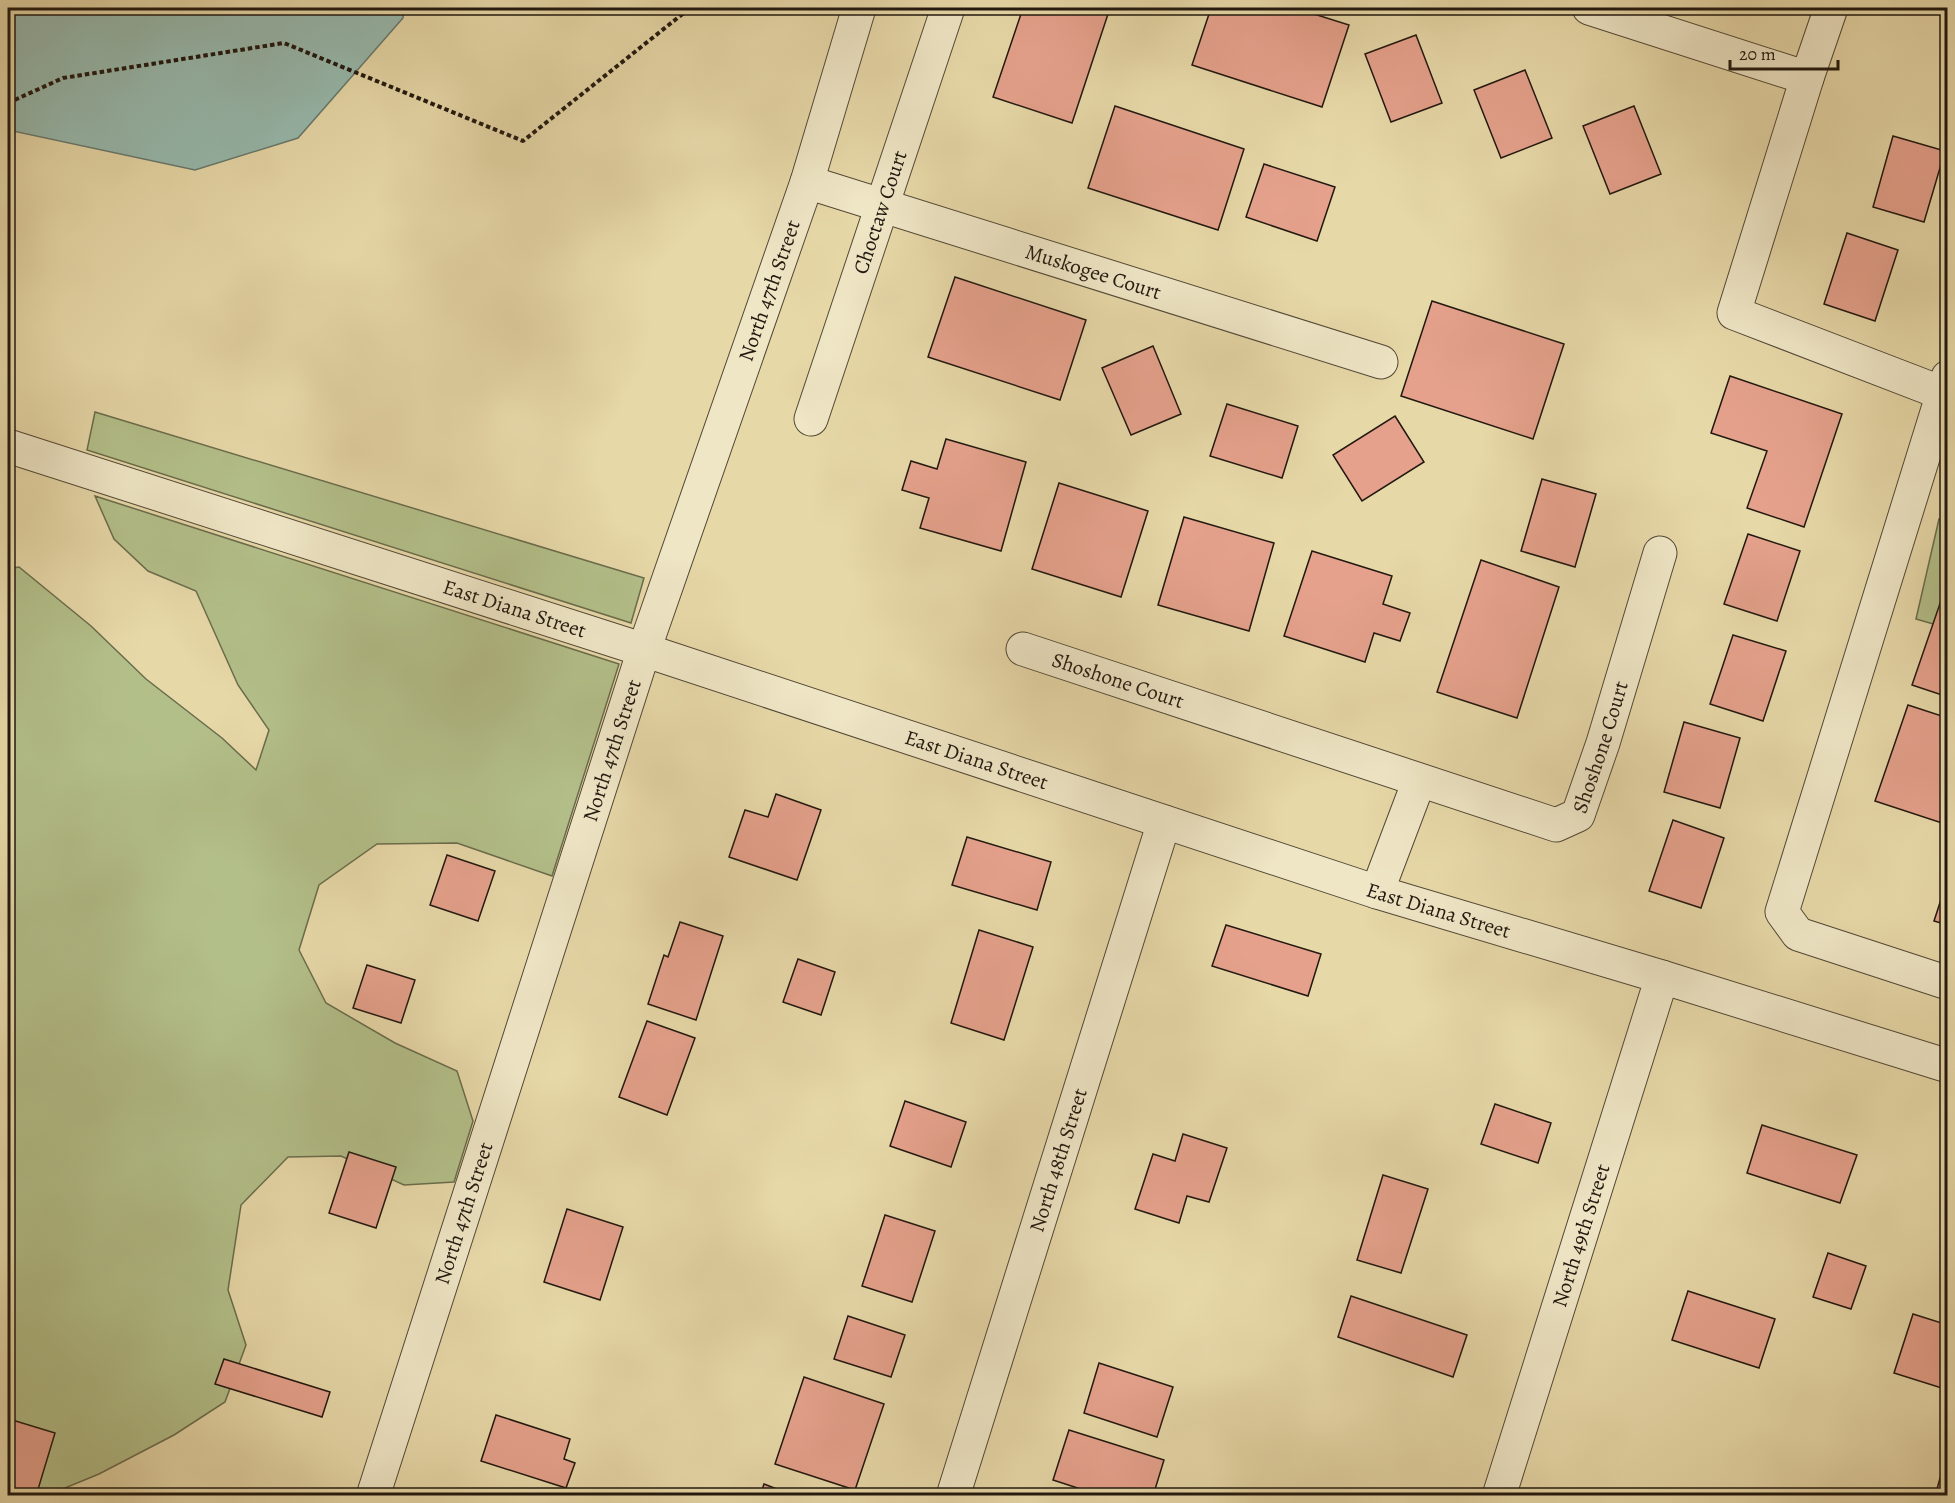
<svg xmlns="http://www.w3.org/2000/svg" width="1955" height="1503" font-family="Alegreya,serif">
<style>
.green{fill:#b3bf89;stroke:#6a6c4c;stroke-width:1.5}
.water{fill:#97b9ad;stroke:#68796e;stroke-width:1.5}
.building{fill:#e5a18c;stroke:#21180f;stroke-width:1.5}
.lines{fill:none;stroke-linecap:round;stroke-linejoin:round}
.minor-casing{stroke:#524835;stroke-width:35}
.path{stroke:#21180f;stroke-width:4;stroke-dasharray:4.5 3;stroke-linecap:butt}
.minor{stroke:#efe6c6;stroke-width:33}
.labels{text-anchor:middle;stroke-width:4.5;stroke-linejoin:round;paint-order:stroke}
.street-label{font-size:21px;fill:#21180f;stroke:#efe6c6}
</style>
<rect width="100%" height="100%" fill="#e7d8a8"/>
<filter id="stains"><feTurbulence type="fractalNoise" baseFrequency=".00333" numOctaves="4"/><feColorMatrix values="0 0 0 0 .2 0 0 0 0 .09 0 0 0 0 .02 0 0 0 .5 -.17"/></filter>
<radialGradient id="worn" r=".72"><stop offset=".6" stop-color="#630" stop-opacity="0"/><stop offset="1" stop-color="#630" stop-opacity=".3"/></radialGradient>
<g class="green">
<path d="M95,412L644,578L631,623L87,450Z"/>
<path d="M95,496L619,664L552,876L457,843L377,844L319,885L299,950L326,1003L395,1043L457,1071L473,1121L454,1182L404,1185L341,1156L288,1157L241,1205L228,1290L246,1345L225,1402L174,1435L99,1474L48,1495H8V569L19,567L91,626L146,679L222,738L256,770L269,730L238,685L196,591L148,571L114,539Z"/>
<path d="M1939,519L1947,521V628L1916,619Z"/>
</g>
<path class="water" d="M8,8H404L403,18L298,138L195,170L8,130Z"/>
<g class="building">
<path d="M1023,8H1110L1072,123L993,97Z"/>
<path d="M1211,8H1295L1349,25L1322,107L1192,65Z"/>
<path d="M1416,35L1442,103L1391,122L1365,54Z"/>
<path d="M1525,70L1552,138L1501,158L1474,90Z"/>
<path d="M1115,106L1244,149L1218,230L1088,188Z"/>
<path d="M1634,106L1661,174L1610,194L1583,126Z"/>
<path d="M1893,136L1945,151L1924,222L1873,207Z"/>
<path d="M1264,164L1335,187L1317,241L1246,217Z"/>
<path d="M1847,233L1898,250L1875,321L1824,304Z"/>
<path d="M955,277L1086,320L1060,400L928,357Z"/>
<path d="M1432,301L1564,344L1533,439L1401,396Z"/>
<path d="M1153,346L1181,414L1131,435L1102,368Z"/>
<path d="M1730,376L1842,414L1804,527L1747,508L1767,451L1711,433Z"/>
<path d="M1227,404L1298,426L1282,478L1210,456Z"/>
<path d="M1395,416L1424,462L1362,501L1333,455Z"/>
<path d="M946,439L1026,462L1001,551L920,528L929,498L902,490L911,461L937,469Z"/>
<path d="M1542,479L1596,494L1575,567L1521,551Z"/>
<path d="M1059,483L1148,511L1121,597L1032,569Z"/>
<path d="M1184,517L1274,543L1249,631L1158,605Z"/>
<path d="M1748,534L1800,551L1777,621L1724,604Z"/>
<path d="M1312,551L1392,576L1383,604L1410,613L1400,641L1374,633L1365,662L1284,636Z"/>
<path d="M1481,560L1559,587L1517,718L1437,692Z"/>
<path d="M1945,589L1948,590V697L1912,685Z"/>
<path d="M1733,635L1786,651L1763,721L1710,704Z"/>
<path d="M1908,705L1948,718V825L1875,801Z"/>
<path d="M1684,722L1740,738L1720,808L1664,792Z"/>
<path d="M776,794L821,810L797,880L729,857L745,810L768,817Z"/>
<path d="M1673,820L1724,838L1701,908L1649,891Z"/>
<path d="M967,837L1051,862L1037,910L952,885Z"/>
<path d="M447,855L495,871L478,921L430,905Z"/>
<path d="M1948,878V925L1934,921Z"/>
<path d="M680,922L723,936L696,1020L648,1004L664,955L668,957Z"/>
<path d="M1226,925L1321,954L1308,996L1212,966Z"/>
<path d="M979,930L1033,947L1004,1040L951,1023Z"/>
<path d="M798,959L835,972L821,1015L783,1002Z"/>
<path d="M367,965L415,980L401,1023L353,1008Z"/>
<path d="M647,1021L695,1038L667,1115L619,1097Z"/>
<path d="M905,1101L966,1122L951,1167L890,1146Z"/>
<path d="M1495,1104L1551,1123L1538,1163L1481,1144Z"/>
<path d="M1762,1125L1857,1155L1840,1203L1747,1173Z"/>
<path d="M1183,1134L1227,1148L1209,1202L1187,1196L1179,1223L1135,1209L1153,1154L1175,1161Z"/>
<path d="M349,1152L396,1167L376,1228L329,1213Z"/>
<path d="M1383,1175L1428,1189L1401,1273L1357,1260Z"/>
<path d="M567,1209L623,1227L600,1300L544,1282Z"/>
<path d="M885,1215L935,1231L912,1302L862,1286Z"/>
<path d="M1828,1253L1866,1266L1851,1309L1813,1297Z"/>
<path d="M1688,1291L1775,1319L1759,1368L1672,1340Z"/>
<path d="M1351,1296L1467,1335L1453,1377L1338,1337Z"/>
<path d="M1913,1314L1948,1325V1390L1894,1373Z"/>
<path d="M848,1316L905,1335L891,1377L834,1359Z"/>
<path d="M224,1359L330,1392L322,1417L215,1384Z"/>
<path d="M1099,1363L1173,1387L1157,1437L1084,1413Z"/>
<path d="M804,1377L884,1404L855,1490L775,1464Z"/>
<path d="M496,1415L570,1439L564,1459L575,1463L566,1488L481,1461Z"/>
<path d="M9,1419L55,1433L36,1496H8V1425Z"/>
<path d="M1069,1430L1164,1460L1153,1496H1102L1053,1480Z"/>
<path d="M1942,1471L1948,1472V1496H1935Z"/>
<path d="M764,1484L795,1496H760Z"/>
</g>
<g class="lines">
<defs>
<g id="minor">
<path d="M1589,8L1807,78L1831,8"/>
<path d="M1807,78L1734,313L1942,393"/>
<path id="s1" d="M807,182L1381,362"/>
<path d="M1948,377L1782,912L1798,934L1948,983"/>
<path id="s2" d="M811,419L948,8"/>
<path id="s3" d="M8,446L644,650L1377,892L1662,977L1948,1066"/>
<path id="s4" d="M1023,649L1556,825L1578,815L1603,743L1660,553"/>
<path d="M1377,892L1419,781"/>
<path id="s5" d="M373,1496L644,650L807,182L859,8"/>
<path id="s6" d="M953,1496L1164,822"/>
<path id="s7" d="M1499,1496L1662,977"/>
</g>
</defs>
<use href="#minor" class="minor-casing"/>
<path class="path" d="M8,103L63,78L284,43L523,141L690,8"/>
<use href="#minor" class="minor"/>
</g>
<g class="labels">
<g class="street-label">
<text dy="7" stroke="none"><textPath href="#s2" startOffset="218">Choctaw Court</textPath></text>
<text dy="7" stroke="none"><textPath href="#s1" startOffset="300">Muskogee Court</textPath></text>
<text dy="7" stroke="none"><textPath href="#s5" startOffset="1269">North 47th Street</textPath></text>
<text dy="7" stroke="none"><textPath href="#s3" startOffset="532">East Diana Street</textPath></text>
<text dy="7" stroke="none"><textPath href="#s4" startOffset="100">Shoshone Court</textPath></text>
<text dy="7" stroke="none"><textPath href="#s4" startOffset="657">Shoshone Court</textPath></text>
<text dy="7" stroke="none"><textPath href="#s5" startOffset="783">North 47th Street</textPath></text>
<text dy="7" stroke="none"><textPath href="#s3" startOffset="1018">East Diana Street</textPath></text>
<text dy="7" stroke="none"><textPath href="#s3" startOffset="1504">East Diana Street</textPath></text>
<text dy="7" stroke="none"><textPath href="#s6" startOffset="352">North 48th Street</textPath></text>
<text dy="7" stroke="none"><textPath href="#s5" startOffset="297">North 47th Street</textPath></text>
<text dy="7" stroke="none"><textPath href="#s7" startOffset="273">North 49th Street</textPath></text>
</g>
</g>
<rect width="1955" height="1503" fill="none" stroke="#e7d8a8" stroke-width="30"/>
<rect x="9" y="9" width="1937" height="1485" fill="none" stroke="#21180f" stroke-width="3"/>
<rect x="15" y="15" width="1925" height="1473" fill="none" stroke="#21180f" stroke-width="1.5"/>
<path d="M1730 60v9h108v-9" fill="none" stroke="#21180f" stroke-width="3"/>
<text x="1739" y="60" font-size="18" fill="#21180f" stroke="#efe6c6" stroke-width="4.5" paint-order="stroke">20 m</text>
<rect width="100%" height="100%" filter="url(#stains)"/>
<rect width="100%" height="100%" fill="url(#worn)"/>
</svg>
